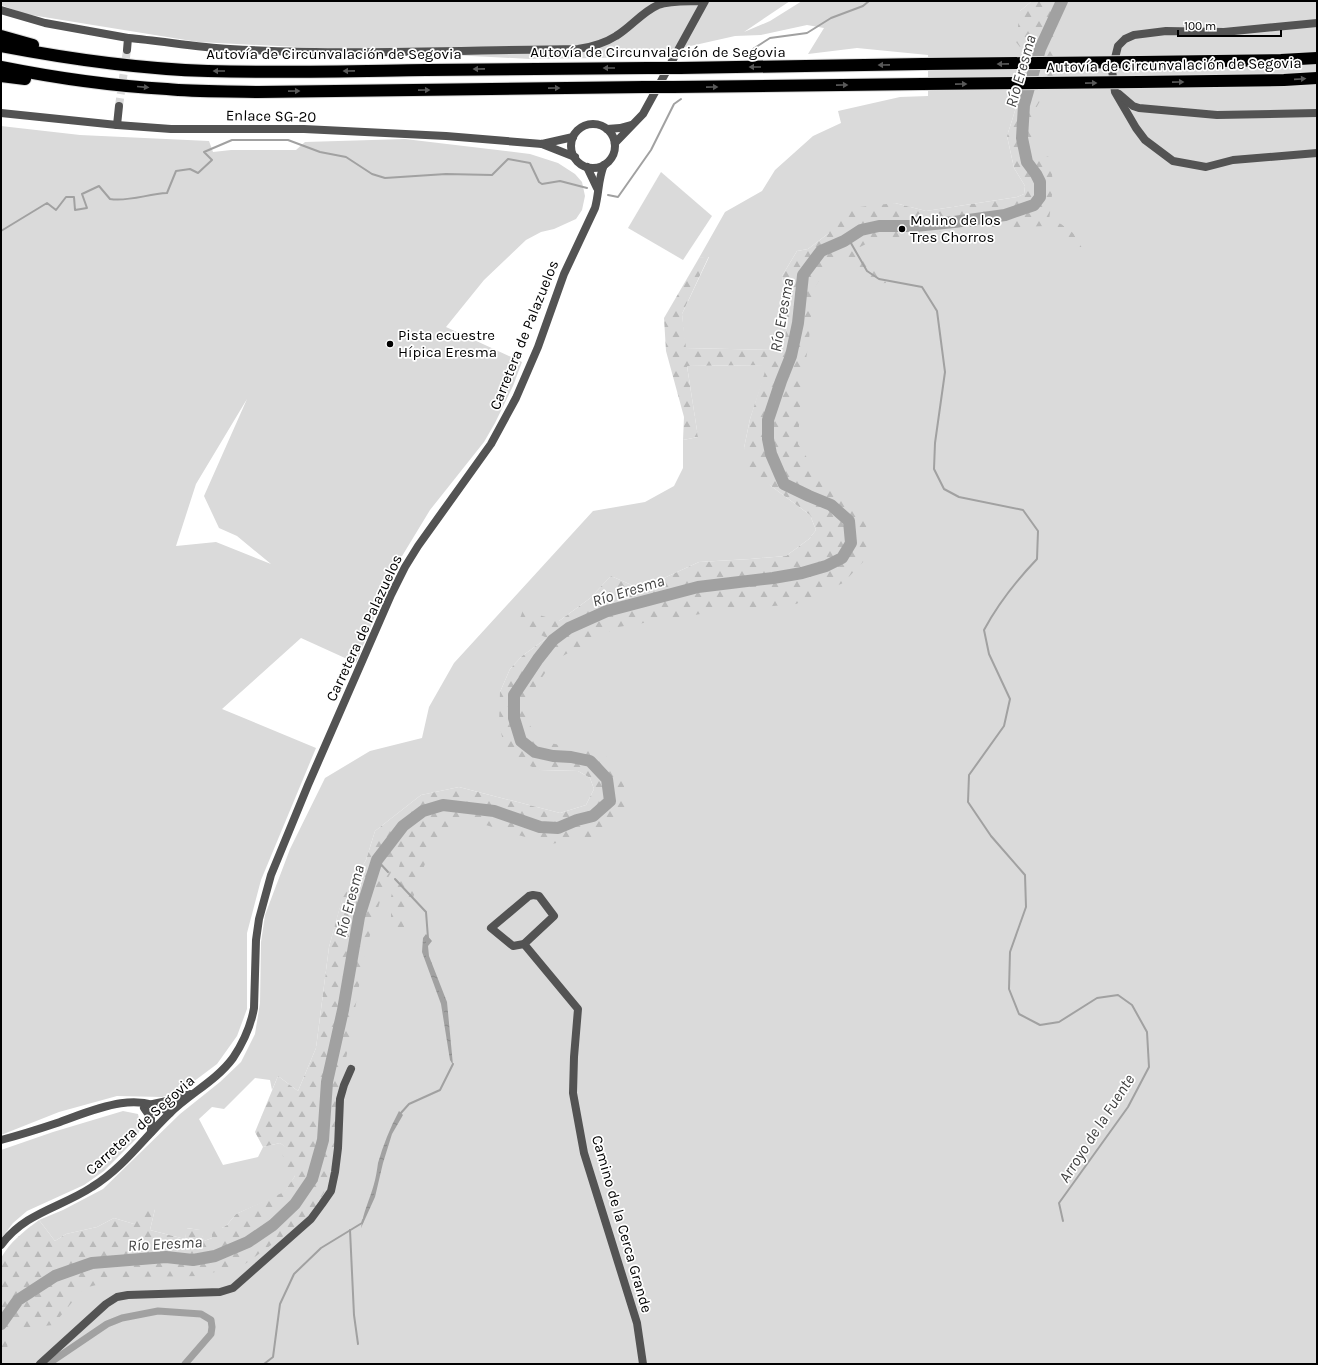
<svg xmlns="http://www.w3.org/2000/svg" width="1318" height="1365" font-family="Karla,sans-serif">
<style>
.grass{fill:#dadada;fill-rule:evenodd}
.forest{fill:url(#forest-firs)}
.water{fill:url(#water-ripples)}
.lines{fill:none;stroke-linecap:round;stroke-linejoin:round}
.stream{stroke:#a1a1a1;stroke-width:2}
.canal{stroke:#a1a1a1;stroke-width:7}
.river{stroke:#a1a1a1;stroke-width:12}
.minor-tunnel{stroke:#d9d9d9;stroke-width:8;stroke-dasharray:8 4;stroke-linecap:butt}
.highway-casing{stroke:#dbdbdb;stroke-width:14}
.minor{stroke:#535353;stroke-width:8}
.highway{stroke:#000;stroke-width:12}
.highway-bridge-casing{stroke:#dbdbdb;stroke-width:14;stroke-linecap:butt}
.highway-bridge{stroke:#000;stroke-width:12}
.oneway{fill:#595959}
.poi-dot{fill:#000;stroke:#fff;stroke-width:1.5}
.labels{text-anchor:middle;stroke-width:3.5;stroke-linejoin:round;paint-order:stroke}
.street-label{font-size:15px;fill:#000;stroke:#fff}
.poi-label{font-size:15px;fill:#000;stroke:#fff;text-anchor:start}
.water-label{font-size:16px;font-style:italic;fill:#424242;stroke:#fff}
</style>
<defs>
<pattern id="forest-firs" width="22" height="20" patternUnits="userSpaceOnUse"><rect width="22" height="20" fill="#dadada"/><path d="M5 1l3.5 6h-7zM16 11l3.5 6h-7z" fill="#b9b9b9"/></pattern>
<pattern id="water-ripples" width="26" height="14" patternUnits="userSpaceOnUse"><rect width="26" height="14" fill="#a1a1a1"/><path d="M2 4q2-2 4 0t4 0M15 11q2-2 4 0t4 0" fill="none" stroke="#898989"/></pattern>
</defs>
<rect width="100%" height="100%" fill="#fff"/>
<g class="grass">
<path d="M1,1H790L744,32L770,21L802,1H1032L1020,11L1028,57L1019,98L1007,136L1014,168L1025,186L1024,194L1017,197L926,211L895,203L829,233L808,249L797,251L782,276L788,324L784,339L774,350L685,348L682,314L709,257L699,258L725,212L762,191L775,170L813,136L841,123L838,111L900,97L928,96V55L857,48L808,54L824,28L807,25L761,35L735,36L655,54L601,58L530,59L198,42L25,14L1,5Z"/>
<path d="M1062,1H1317V1364H1V1324L18,1300L193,1260L295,1204L359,917L423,811L577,820L607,779L553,756L514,718L553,640L851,543L784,484L803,275L844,241L1035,205L1022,138Z"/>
<path d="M1,126L80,135L209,141L213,152L231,150H296L305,142L405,139L530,154L558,163L575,174L582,182L585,196L582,210L576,219L554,229L541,232L526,240L484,280L446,327L522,362L513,386L495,423L484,442L430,510L393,571L356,663L301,638L222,709L316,748L261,880L247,933V1009L237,1036L217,1064L181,1091L162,1097L117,1096L59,1112L1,1135ZM247,399L204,496L219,528L237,536L271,564L216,542L176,546L196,484Z"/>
<path d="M661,172L712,216L683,260L628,228Z"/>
<path d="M768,365L750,419L744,448L771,486L810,515L816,530L809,539L786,556L750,559L699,562L653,583L634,586L611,576L589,599L559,621L547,638L522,656L510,669L500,692L540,770L578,771L590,778L594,789L586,805L560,813L459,787L421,795L375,831L366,860L342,900L329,947L316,1048L298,1091L278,1076L272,1090L270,1080L255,1078L224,1109L212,1107L199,1119L223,1165L258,1157L263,1147L280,1143L289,1149L295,1176L284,1193L236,1214L227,1225L222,1228H212V1238L204,1241L200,1230L187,1228L185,1239L150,1230L155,1209L134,1224L114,1218L97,1227L66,1234L55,1241L39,1220L63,1210L103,1189L180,1114L220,1082L241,1062L255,1034L260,1003L261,942L265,915L290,849L325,778L370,751L422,738L429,707L454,663L593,511L645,502L674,486L683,468V440L698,437L687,366Z"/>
<path d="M123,1111L138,1114L141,1127L136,1139L104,1171L84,1185L27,1211L13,1223L1,1239V1150L53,1132Z"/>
</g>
<path class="forest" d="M1032,1H1064L1060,22L1054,33L1055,74L1035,110V138L1033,153L1049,157C1055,178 1052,199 1049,220L1061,224L1073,233L1085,253L1078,258L1062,232L1045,226L954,230L874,240L852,251L858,257L888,277L886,283L872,284L850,267L842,257L827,268L813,290L809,340L801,392L798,444L811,464L829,480L863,513L870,540L863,562L843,583L796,604L726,610L618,627L553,661L529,697L528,722L539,741L603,753L620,771L627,797L626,815L596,836L551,844L518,835L460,817L427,858L408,912L397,909L406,931L397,933L391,923V897L403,852L386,881L365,952L348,1049L337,1100L335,1151L330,1182L314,1210L297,1226L245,1264L200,1276L129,1277L84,1288L53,1325L15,1329L7,1341L8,1352L1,1353V1258C10,1242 24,1231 39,1220L55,1241L66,1234L97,1227L114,1218L134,1224L146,1205L155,1209L150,1230L185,1239L186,1228L201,1230L204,1241L212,1238V1228H222L227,1225L236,1214L284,1192L295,1176L285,1168L282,1151L288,1149L280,1143L263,1147L255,1132L278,1076L298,1091L316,1048L329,947L342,899L366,860L375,831L421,795L459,787L560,813L586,805L594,789L590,778L578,771L540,770L525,764L505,749L499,724L500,692L510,669L522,656L547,638L518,624L523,610L559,621L589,599L611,576L634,586L653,583L699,562L750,559L786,556L809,539L816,530L810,515L771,486L749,467L744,448L750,419L767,365L687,366L698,437L683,440L684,417L666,351L664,318L699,258L709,256L682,314L686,348L774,350L784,339L788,324L782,276L797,251L808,249L829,233L831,224L845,211L860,207L895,203L926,211L1017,197L1024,194L1025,186L1014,168L1007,136L1019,98L1028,57L1016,42L1020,11Z"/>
<g class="water">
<path d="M426,934L432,941L428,946L429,956L447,1002L453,1065L450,1060L441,1004L422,952L423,938Z"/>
<path d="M399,1111L403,1115L392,1134L383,1163L375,1197L361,1228C363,1212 370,1199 374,1184C376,1177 377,1170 378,1163C383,1145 390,1128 399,1111Z"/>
</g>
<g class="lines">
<g class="stream">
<path d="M753,49L770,38L807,33L831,18L863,6L869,1"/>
<path d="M608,195L618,197L651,150L674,104L681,99"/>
<path d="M1,231L47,203L56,210L66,197H74L75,210L87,208L82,194L99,186L110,199C129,202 147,194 167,193L176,171L190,169L198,173L212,160L204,152L232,140H288L320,152L346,157L372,174L385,178L446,174L492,175L508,159L530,163L539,182L542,184L560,181L587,188"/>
<path d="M848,238L867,271L879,279L922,287L937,311L945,372L935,443L934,469L944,489L959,497L1023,510L1038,531L1037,559C1016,581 998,604 984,630L989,654L1010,699L1004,726L969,775L968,802L991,836L1025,875L1026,907L1010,952L1009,989L1019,1014L1040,1025L1059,1022L1097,998L1118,995L1132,1005L1147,1032L1149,1067L1128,1107L1059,1203L1063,1221"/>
<path d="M377,860L388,872"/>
<path d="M395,879L426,912L428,938"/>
<path d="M400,1114L409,1104L440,1090L453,1064"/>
<path d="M350,1230L354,1315L358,1344"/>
<path d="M264,1364L273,1357L280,1304L294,1274L321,1248L362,1223L363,1220"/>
</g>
<path class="canal" d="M48,1364L107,1324L122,1318L158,1311L201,1314L211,1320L212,1327L211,1334L185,1364"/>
<path class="river" d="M1,1324L18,1300L55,1276L92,1263L166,1257L193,1260L215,1256L248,1242L273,1225L295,1204L312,1179L323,1140L327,1082L343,1010L359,917L377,860L403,826L423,811L443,805L494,811L540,827L558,828L577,820L593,816L610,801L607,779L590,761L571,757L553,756L535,752L521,741L514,718V695L538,659L553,640L569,628L607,611L698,587L773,578L802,573L826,566L842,558L851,543L849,521L831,505L809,496L784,484L771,454L768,439V420L781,381L791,356L798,323L803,275L821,251L844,241L861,230L879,226H915L954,222L1005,215L1034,205L1040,197V182L1036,174L1027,162L1022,138L1024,105L1040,49L1062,1"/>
<path class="minor-tunnel" d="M119,106L127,50"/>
<defs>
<g id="highway">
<path d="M1,36L33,45"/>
<path d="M1,46C69,59 138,69 208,71C281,73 354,71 426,70C500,69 574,68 648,68"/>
<path d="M1140,62L1281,60L1317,58"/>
<path d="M1,67C56,78 111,86 167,89C197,92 228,91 258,92L644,87"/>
<path d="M680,68L923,64"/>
<path d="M1,76L25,79"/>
<path d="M1139,82L1284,80L1317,78"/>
<path d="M673,87L922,84"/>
</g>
</defs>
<use href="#highway" class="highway-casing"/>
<g class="minor">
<path d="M1,10L45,23L128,38L127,50"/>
<path d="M1317,23L1224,32L1166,31L1134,35L1125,39L1118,46L1112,70L1115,92L1136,128L1145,140L1173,161L1206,167L1233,160L1317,153"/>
<path d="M128,38C162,41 196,47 230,49C346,56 462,50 578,49C591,47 605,43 616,36C631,27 642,12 658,5C672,0 690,2 704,1"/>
<path d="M1119,94L1133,106L1139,108L1217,115L1317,113"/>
<path d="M1,113L117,125L171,129H304L446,136L542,144L573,137"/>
<circle cx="593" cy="146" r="22"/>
<path d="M117,125L119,106"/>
<path d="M607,129L620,128L631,125"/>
<path d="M615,143L643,114L705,1"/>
<path d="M542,144L575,157"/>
<path d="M587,167L597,188"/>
<path d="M533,895L539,896L554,916L524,944L513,946L491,928L529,896Z"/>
<path d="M524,944L578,1009L574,1057L573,1093L584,1153L637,1323L643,1364"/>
<path d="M153,1104L167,1101L190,1094"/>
<path d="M144,1108L151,1118V1132"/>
<path d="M1,1140C20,1135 39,1129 57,1123C91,1111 136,1089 170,1113"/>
<path d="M1,1245C26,1212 60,1208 92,1187C122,1169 144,1138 169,1114C189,1094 216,1081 233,1058C243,1043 251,1025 254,1008L256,940L259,919L271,875L308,785L391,595L405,567L418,546L491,444L516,398L538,347L564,274L595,208C599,194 598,179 604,165"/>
<path d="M40,1364L106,1304L117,1297L128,1295L220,1292L233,1288L311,1219L322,1204L331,1191L335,1172L338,1148L340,1099L344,1085L351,1069"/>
</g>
<use href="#highway" class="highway"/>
<defs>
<g id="highway-bridge">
<path d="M923,64L1140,62"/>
<path d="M648,68H680"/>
<path d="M922,84L1139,82"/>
<path d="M644,87H673"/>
</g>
</defs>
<use href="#highway-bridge" class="highway-bridge-casing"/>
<use href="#highway-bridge" class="highway-bridge"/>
</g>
<defs><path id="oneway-solid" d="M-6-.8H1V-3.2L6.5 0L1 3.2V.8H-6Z"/></defs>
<g class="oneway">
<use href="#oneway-solid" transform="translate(1003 64) rotate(179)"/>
<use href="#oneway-solid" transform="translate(884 65) rotate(179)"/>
<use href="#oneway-solid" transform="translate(755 67) rotate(180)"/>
<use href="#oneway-solid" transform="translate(609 68) rotate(180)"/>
<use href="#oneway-solid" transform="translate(479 69) rotate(179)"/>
<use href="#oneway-solid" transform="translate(219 71) rotate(-180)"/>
<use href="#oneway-solid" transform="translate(349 71) rotate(179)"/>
<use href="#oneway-solid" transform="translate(1300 79) rotate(-4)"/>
<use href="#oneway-solid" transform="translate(1178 82) rotate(-1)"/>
<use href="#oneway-solid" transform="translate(1091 83) rotate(-1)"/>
<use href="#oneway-solid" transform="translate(961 84) rotate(-1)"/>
<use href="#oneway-solid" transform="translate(842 85) rotate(-1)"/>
<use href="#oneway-solid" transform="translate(143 87) rotate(5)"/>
<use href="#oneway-solid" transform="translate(712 87) rotate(-1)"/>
<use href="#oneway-solid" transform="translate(554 88) rotate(-1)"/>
<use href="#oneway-solid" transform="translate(424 90) rotate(-1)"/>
<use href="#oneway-solid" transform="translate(294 91) rotate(-1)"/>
</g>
<g class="poi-dot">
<circle cx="902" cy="229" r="4"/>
<circle cx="390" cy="344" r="4"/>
</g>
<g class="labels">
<g class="street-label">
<text x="658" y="57">Autovía de Circunvalación de Segovia</text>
<text x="334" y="59">Autovía de Circunvalación de Segovia</text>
<text transform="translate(1174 65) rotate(-1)" y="5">Autovía de Circunvalación de Segovia</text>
<text transform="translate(271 116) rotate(1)" y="5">Enlace SG-20</text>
<text transform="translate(524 335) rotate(-68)" y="5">Carretera de Palazuelos</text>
<text transform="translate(364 628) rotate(-65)" y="5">Carretera de Palazuelos</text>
<text transform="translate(140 1125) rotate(-42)" y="5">Carretera de Segovia</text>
<text transform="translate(622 1224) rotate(74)" y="5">Camino de la Cerca Grande</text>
</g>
<g class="poi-label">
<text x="910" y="225">Molino de los<tspan x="910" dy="17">Tres Chorros</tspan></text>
<text x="398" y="340">Pista ecuestre<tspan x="398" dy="17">Hípica Eresma</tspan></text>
</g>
<g class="water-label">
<text transform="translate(1020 71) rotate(-74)" y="6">Río Eresma</text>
<text transform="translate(781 315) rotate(-80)" y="6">Río Eresma</text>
<text transform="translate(628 590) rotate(-17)" y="6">Río Eresma</text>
<text transform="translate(349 901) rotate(-75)" y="6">Río Eresma</text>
<text transform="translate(1096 1128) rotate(-57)" y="6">Arroyo de la Fuente</text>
<text transform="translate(165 1243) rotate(-3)" y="6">Río Eresma</text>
</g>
</g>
<rect width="1318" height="1365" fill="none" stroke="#000000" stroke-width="4"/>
<path d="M1178 30v6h103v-6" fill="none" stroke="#000000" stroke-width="2"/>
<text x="1184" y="30" font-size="12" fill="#000000" stroke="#ffffff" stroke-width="3" paint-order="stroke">100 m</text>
</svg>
